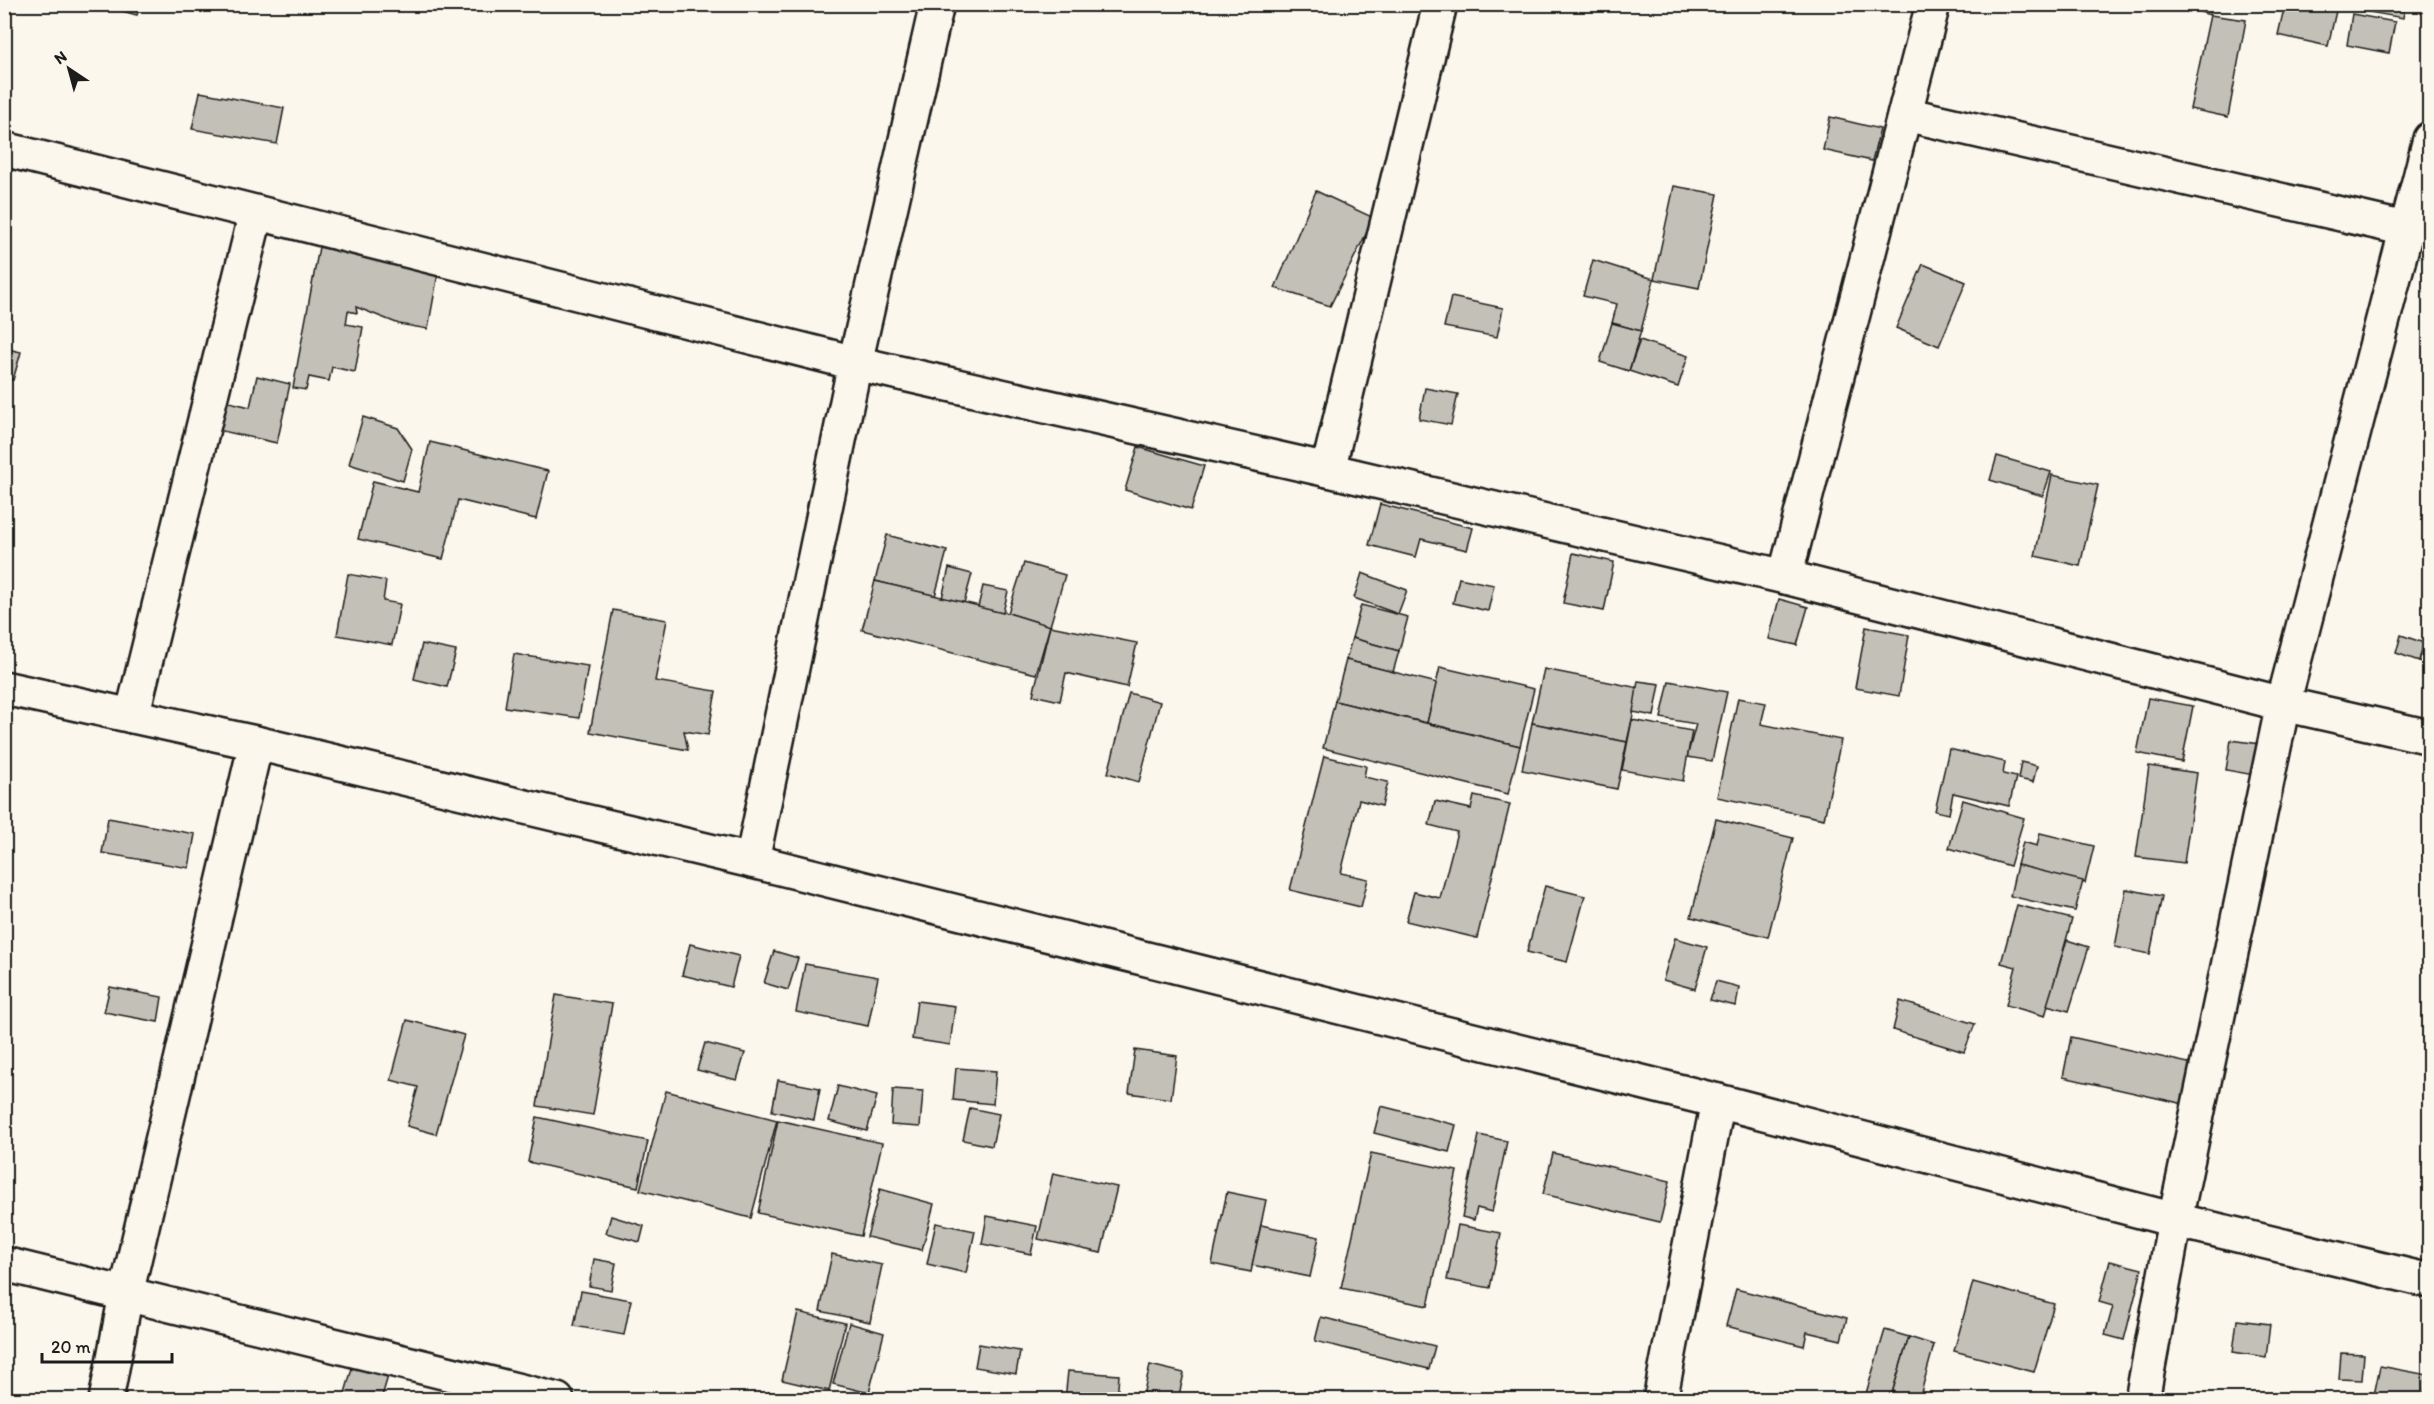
<svg xmlns="http://www.w3.org/2000/svg" width="2434" height="1404" font-family="Itim,sans-serif">
<style>
.building{fill:#c3c0b8;stroke:#1c1c1c;stroke-width:1.5}
.lines{fill:none;stroke-linecap:round;stroke-linejoin:round}
.minor-casing{stroke:#1c1c1c;stroke-width:38}
.minor{stroke:#fbf7ec;stroke-width:33}
</style>
<rect width="100%" height="100%" fill="#fbf7ec"/>
<filter id="ink" filterUnits="userSpaceOnUse"><feTurbulence type="fractalNoise" baseFrequency=".0167" numOctaves="2"/><feDisplacementMap in="SourceGraphic" scale="12" xChannelSelector="R" yChannelSelector="G"/><feConvolveMatrix kernelMatrix="1 2 1 2 8 2 1 2 1" color-interpolation-filters="sRGB"/></filter>
<g filter="url(#ink)">
<g class="building">
<path d="M4,4H13L4,37Z"/>
<path d="M97,4H140L137,15Z"/>
<path d="M2175,4H2213L2210,15Z"/>
<path d="M2285,4H2307L2336,11L2328,46L2278,35Z"/>
<path d="M2365,4H2405L2403,18L2363,11Z"/>
<path d="M2352,14L2395,22L2389,53L2347,45Z"/>
<path d="M2210,15L2246,20L2228,117L2190,109Z"/>
<path d="M200,92L284,108L277,144L192,129Z"/>
<path d="M1830,117L1880,129L1872,161L1823,150Z"/>
<path d="M1674,186L1718,194L1699,288L1654,279Z"/>
<path d="M1316,191L1374,218L1330,306L1275,288Z"/>
<path d="M319,247L439,268L428,329L399,324L356,307L357,313L348,311L346,324L363,327L355,372L332,367L329,381L309,377L306,390L293,388Z"/>
<path d="M1593,260L1654,279L1641,331L1612,323L1617,304L1583,296Z"/>
<path d="M1923,264L1966,282L1939,346L1896,328Z"/>
<path d="M1451,297L1503,308L1497,337L1444,327Z"/>
<path d="M1612,323L1641,331L1629,371L1600,362Z"/>
<path d="M1640,340L1688,356L1678,387L1629,371Z"/>
<path d="M4,348L21,352L13,380L4,378Z"/>
<path d="M257,376L290,384L277,443L218,430L225,401L250,407Z"/>
<path d="M1425,388L1458,394L1451,425L1419,419Z"/>
<path d="M363,417L398,428L412,449L403,481L349,464Z"/>
<path d="M430,442L548,471L536,519L458,500L443,559L358,539L373,481L418,492Z"/>
<path d="M1138,447L1204,466L1191,510L1125,490Z"/>
<path d="M1997,456L2051,472L2043,496L1990,480Z"/>
<path d="M2052,475L2098,485L2080,566L2035,556Z"/>
<path d="M1380,504L1473,528L1467,550L1421,539L1416,557L1369,545Z"/>
<path d="M887,535L947,551L935,596L875,581Z"/>
<path d="M1573,553L1614,562L1604,611L1563,603Z"/>
<path d="M1024,563L1065,575L1050,626L1008,613Z"/>
<path d="M949,568L972,574L964,603L942,598Z"/>
<path d="M1362,573L1407,590L1398,614L1354,598Z"/>
<path d="M348,574L386,581L383,601L400,604L392,645L337,635Z"/>
<path d="M1459,578L1494,585L1488,611L1453,603Z"/>
<path d="M875,581L1008,613L1050,626L1036,674L862,630Z"/>
<path d="M983,586L1008,591L1003,613L978,607Z"/>
<path d="M1779,599L1808,607L1797,645L1769,639Z"/>
<path d="M1361,605L1408,617L1399,651L1352,638Z"/>
<path d="M613,610L667,620L655,681L716,691L708,735L684,731L688,750L590,732Z"/>
<path d="M1050,626L1137,643L1127,687L1066,673L1060,701L1033,695Z"/>
<path d="M1866,627L1909,635L1899,696L1855,688Z"/>
<path d="M2401,635L2424,643L2419,661L2396,653Z"/>
<path d="M2426,635L2430,636V664L2419,661Z"/>
<path d="M1352,638L1399,651L1393,672L1346,660Z"/>
<path d="M422,644L456,651L447,687L414,679Z"/>
<path d="M514,654L588,666L579,718L505,707Z"/>
<path d="M1346,660L1437,683L1427,723L1335,701Z"/>
<path d="M1440,667L1534,689L1520,746L1427,723Z"/>
<path d="M1544,669L1639,688L1627,742L1532,723Z"/>
<path d="M1638,681L1660,684L1654,716L1633,712Z"/>
<path d="M1669,681L1727,692L1712,761L1687,757L1696,724L1661,718Z"/>
<path d="M1129,693L1160,702L1139,782L1108,773Z"/>
<path d="M1738,698L1766,703L1761,724L1841,740L1824,819L1717,797Z"/>
<path d="M2148,698L2193,706L2182,762L2137,753Z"/>
<path d="M1335,701L1520,746L1508,794L1323,748Z"/>
<path d="M1632,720L1692,731L1683,781L1622,770Z"/>
<path d="M1532,723L1627,742L1617,789L1522,770Z"/>
<path d="M2231,740L2260,744L2254,775L2226,770Z"/>
<path d="M1949,749L2005,762L2003,774L2016,777L2009,806L1953,793L1949,814L1935,811Z"/>
<path d="M1324,756L1366,766L1364,777L1388,782L1382,806L1359,800L1341,873L1368,879L1361,907L1290,890Z"/>
<path d="M2021,762L2037,766L2033,782L2018,779Z"/>
<path d="M2149,766L2197,773L2184,863L2136,857Z"/>
<path d="M1474,796L1510,804L1477,938L1406,921L1414,892L1440,898L1457,832L1429,825L1435,801L1471,809Z"/>
<path d="M1963,800L2024,818L2010,866L1949,848Z"/>
<path d="M108,818L195,834L189,868L102,853Z"/>
<path d="M1716,819L1793,838L1768,937L1691,917Z"/>
<path d="M2040,833L2094,846L2085,883L2017,865L2023,842L2037,846Z"/>
<path d="M2017,865L2083,881L2075,911L2010,896Z"/>
<path d="M1545,886L1585,896L1567,962L1527,952Z"/>
<path d="M2126,889L2162,896L2150,954L2115,947Z"/>
<path d="M2017,905L2072,919L2045,1016L2006,1005L2016,967L2001,963Z"/>
<path d="M1675,938L1707,947L1695,989L1663,980Z"/>
<path d="M2067,940L2089,947L2069,1011L2047,1005Z"/>
<path d="M690,944L739,956L731,987L682,975Z"/>
<path d="M774,951L798,958L788,990L764,983Z"/>
<path d="M805,964L878,977L868,1026L796,1012Z"/>
<path d="M1716,981L1739,987L1736,1006L1710,1000Z"/>
<path d="M110,987L162,997L158,1022L104,1012Z"/>
<path d="M556,995L612,1004L593,1115L537,1106Z"/>
<path d="M917,1001L955,1006L950,1045L912,1039Z"/>
<path d="M1900,1001L1975,1024L1964,1052L1893,1030Z"/>
<path d="M407,1020L464,1035L436,1134L407,1126L418,1087L391,1080Z"/>
<path d="M2071,1037L2193,1064L2184,1104L2063,1077Z"/>
<path d="M705,1043L745,1053L737,1080L697,1070Z"/>
<path d="M1135,1050L1177,1056L1171,1099L1129,1093Z"/>
<path d="M956,1068L996,1071L993,1104L953,1100Z"/>
<path d="M778,1080L820,1088L814,1120L772,1111Z"/>
<path d="M838,1086L877,1096L867,1131L829,1121Z"/>
<path d="M893,1089L923,1091L920,1127L891,1125Z"/>
<path d="M666,1091L777,1120L751,1218L640,1190Z"/>
<path d="M1381,1106L1456,1125L1449,1152L1374,1133Z"/>
<path d="M970,1108L999,1114L992,1146L963,1140Z"/>
<path d="M537,1117L648,1141L638,1187L528,1162Z"/>
<path d="M778,1120L882,1143L861,1236L758,1213Z"/>
<path d="M1479,1135L1507,1141L1492,1212L1477,1208L1474,1220L1462,1217Z"/>
<path d="M1371,1153L1457,1171L1428,1306L1341,1288Z"/>
<path d="M1553,1153L1670,1181L1660,1222L1543,1194Z"/>
<path d="M1053,1173L1117,1187L1101,1253L1038,1239Z"/>
<path d="M880,1189L934,1204L922,1250L867,1237Z"/>
<path d="M1227,1192L1266,1200L1251,1272L1212,1264Z"/>
<path d="M611,1216L644,1226L640,1242L606,1233Z"/>
<path d="M987,1216L1037,1226L1031,1254L982,1244Z"/>
<path d="M936,1223L975,1231L966,1273L927,1264Z"/>
<path d="M1261,1225L1319,1237L1310,1277L1252,1265Z"/>
<path d="M1458,1225L1501,1233L1490,1288L1447,1280Z"/>
<path d="M832,1254L882,1265L870,1322L820,1311Z"/>
<path d="M594,1259L616,1263L611,1290L589,1286Z"/>
<path d="M2110,1261L2142,1269L2124,1340L2105,1335L2113,1306L2099,1302Z"/>
<path d="M1973,1282L2054,1304L2034,1372L1954,1351Z"/>
<path d="M1736,1289L1847,1318L1841,1340L1807,1332L1804,1346L1726,1326Z"/>
<path d="M581,1291L631,1300L624,1335L574,1326Z"/>
<path d="M798,1312L845,1323L829,1391L782,1380Z"/>
<path d="M1321,1317L1435,1346L1429,1369L1315,1341Z"/>
<path d="M2237,1320L2270,1324L2266,1357L2233,1352Z"/>
<path d="M849,1323L884,1333L869,1393L833,1384Z"/>
<path d="M1885,1330L1909,1337L1890,1400H1864Z"/>
<path d="M1909,1337L1934,1345L1919,1400H1890Z"/>
<path d="M979,1344L1020,1351L1016,1374L975,1367Z"/>
<path d="M2341,1353L2364,1354L2362,1380L2339,1379Z"/>
<path d="M353,1365L388,1376L381,1400H343Z"/>
<path d="M1150,1365L1184,1373L1178,1400H1142Z"/>
<path d="M2380,1366L2428,1375L2423,1400H2373Z"/>
<path d="M1068,1371L1119,1375L1117,1400H1065Z"/>
<path d="M435,1394L462,1399L434,1400Z"/>
<path d="M1429,1394L1454,1400H1428Z"/>
<path d="M465,1395L491,1399V1400H464Z"/>
</g>
<g class="lines">
<defs>
<g id="minor">
<path d="M1905,114L2406,229"/>
<path d="M4,149L855,363L1328,470L1785,577L2283,704L2430,737"/>
<path d="M1328,470L1440,4"/>
<path d="M1785,577L1933,4"/>
<path d="M4,688L256,743L752,861L1718,1101L2175,1220L2430,1281"/>
<path d="M132,716L256,213"/>
<path d="M752,861L855,363L937,4"/>
<path d="M4,1264L557,1400"/>
<path d="M106,1400L126,1294L256,743"/>
<path d="M1660,1400L1718,1101"/>
<path d="M2142,1400L2175,1220L2283,704L2430,139"/>
</g>
</defs>
<use href="#minor" class="minor-casing"/>
<use href="#minor" class="minor"/>
</g>
</g>
<rect width="2434" height="1404" fill="none" stroke="#fbf7ec" stroke-width="24"/>
<rect x="12" y="12" width="2410" height="1380" fill="none" stroke="#1c1c1c" stroke-width="2" filter="url(#ink)"/>
<g transform="translate(69 69) rotate(324)" stroke="#fbf7ec" stroke-width="4.5" paint-order="stroke">
<path d="M0-4.5L10 22L0 15L-10 22Z" fill="#1c1c1c"/>
<text y="-9" font-size="16" font-weight="bold" text-anchor="middle" fill="#1c1c1c">N</text>
</g>
<path d="M42 1353v9h130v-9" fill="none" stroke="#1c1c1c" stroke-width="3"/>
<text x="51" y="1353" font-size="18" fill="#1c1c1c" stroke="#fbf7ec" stroke-width="4.5" paint-order="stroke">20 m</text>
</svg>
